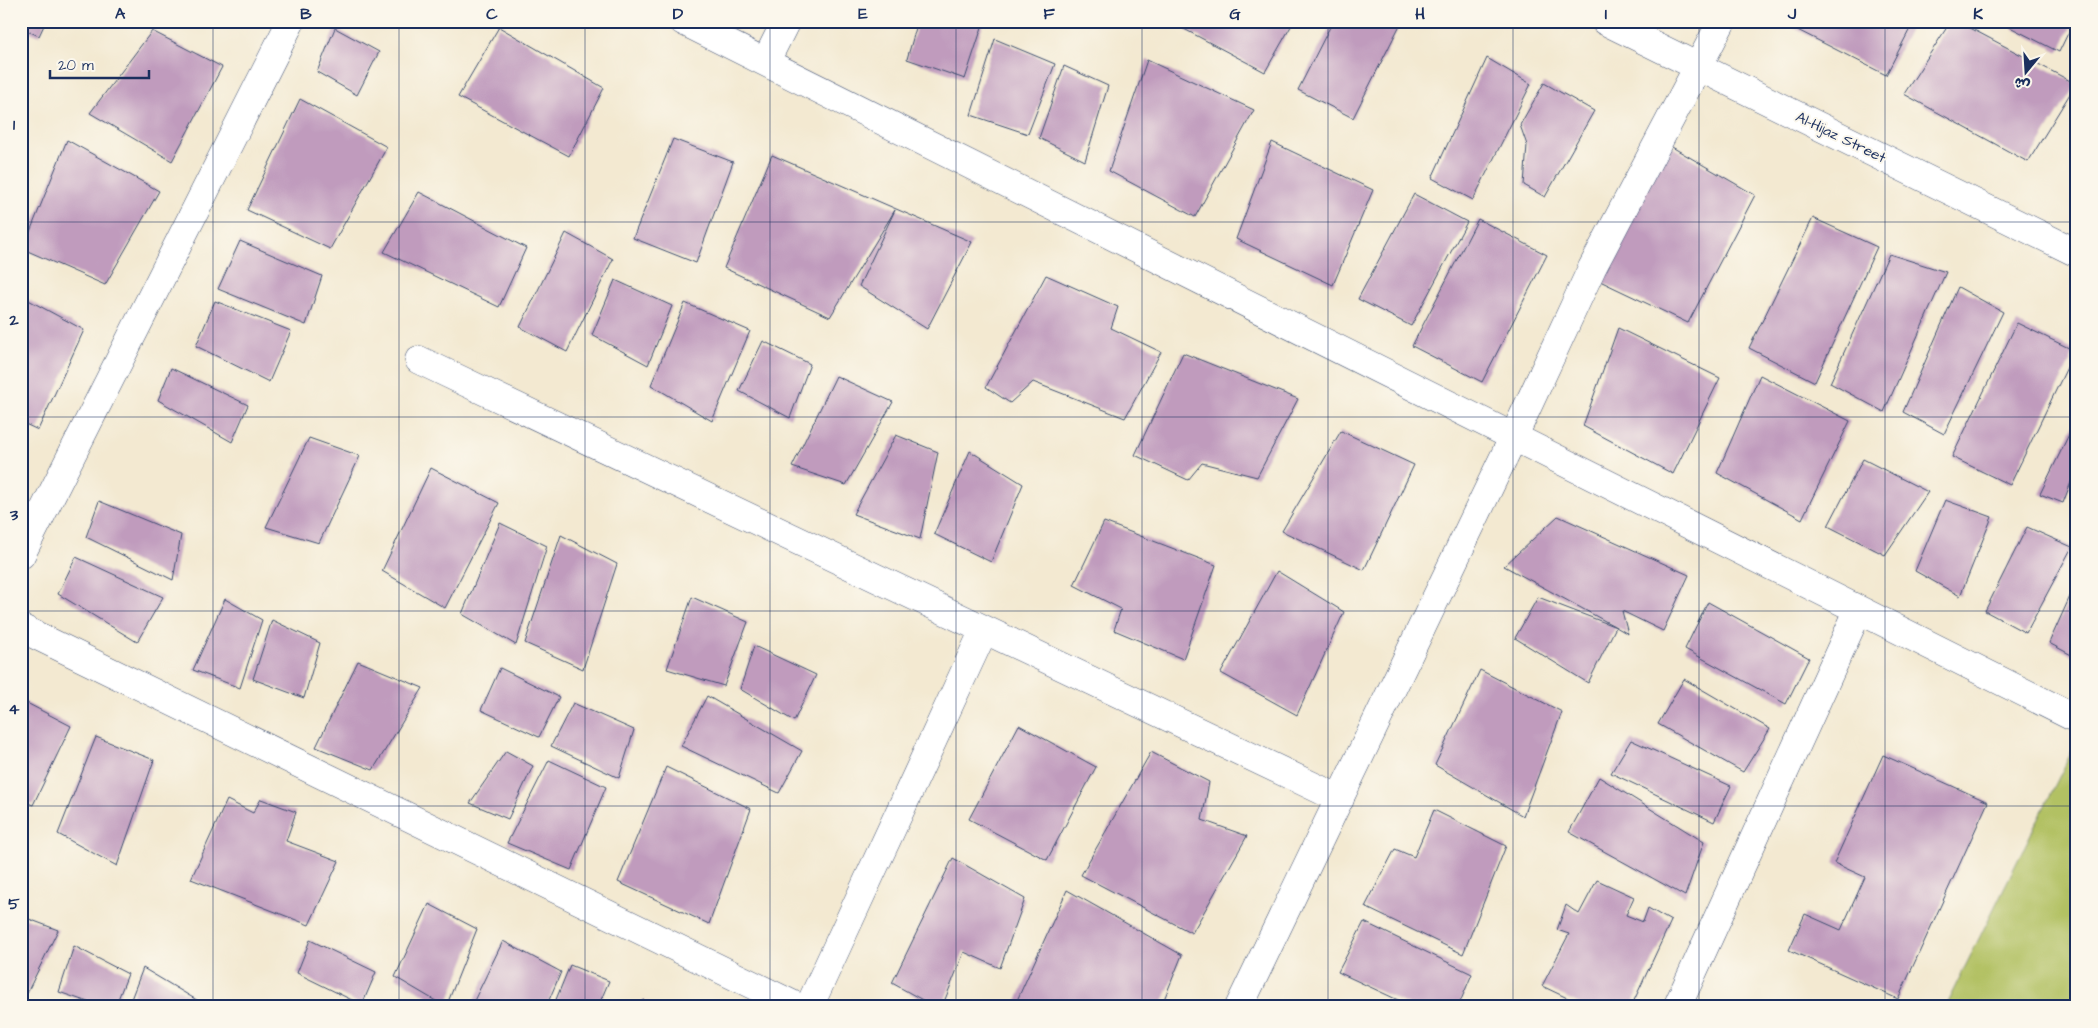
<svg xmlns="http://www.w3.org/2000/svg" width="2098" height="1028" font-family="'Architects Daughter','Playpen Sans Arabic',sans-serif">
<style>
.green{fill:#b2c164;stroke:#667861}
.building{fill:#c09bbd}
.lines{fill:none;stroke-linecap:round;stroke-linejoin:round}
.street-casing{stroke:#3b4b6f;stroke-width:29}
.secondary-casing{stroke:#3b4b6f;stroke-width:29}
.street{stroke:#fff;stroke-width:28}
.secondary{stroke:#fff;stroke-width:28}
.grid{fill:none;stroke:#1b2f5e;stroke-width:1;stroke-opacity:0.55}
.labels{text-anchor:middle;stroke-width:4;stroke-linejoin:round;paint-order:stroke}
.street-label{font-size:15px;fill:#1b2f5e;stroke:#fbf7ec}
.neatline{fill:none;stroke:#1b2f5e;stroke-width:2}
.grid-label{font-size:16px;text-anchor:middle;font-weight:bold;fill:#1b2f5e}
</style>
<rect width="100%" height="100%" fill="#fbf7ec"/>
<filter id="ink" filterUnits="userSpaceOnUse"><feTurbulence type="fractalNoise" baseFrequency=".02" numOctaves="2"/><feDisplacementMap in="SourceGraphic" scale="10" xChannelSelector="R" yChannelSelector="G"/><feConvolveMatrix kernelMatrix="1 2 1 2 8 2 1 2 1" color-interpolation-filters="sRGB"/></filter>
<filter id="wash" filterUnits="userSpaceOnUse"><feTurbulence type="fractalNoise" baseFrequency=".0096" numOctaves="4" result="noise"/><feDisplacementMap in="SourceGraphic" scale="20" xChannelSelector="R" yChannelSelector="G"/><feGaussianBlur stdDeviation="1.12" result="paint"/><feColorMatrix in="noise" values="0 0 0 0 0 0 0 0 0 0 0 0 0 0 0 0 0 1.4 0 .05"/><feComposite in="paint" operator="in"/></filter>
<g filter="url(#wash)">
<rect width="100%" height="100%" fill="#f3e9d1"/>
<path class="green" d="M2077,741V1007H1945Z"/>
<g id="blocks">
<g class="building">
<path d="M21,21H46L39,36L21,28Z"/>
<path d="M918,21H984L965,79L907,59Z"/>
<path d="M1169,21H1294L1265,72Z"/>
<path d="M1333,21H1402L1353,118L1298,90Z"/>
<path d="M1780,21H1914L1886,75Z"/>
<path d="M1951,21H1957L2076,84L2028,162L1904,94Z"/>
<path d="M1998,21H2074L2059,52Z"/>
<path d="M499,27L604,88L569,156L458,97Z"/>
<path d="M335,28L379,52L357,95L317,72Z"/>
<path d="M152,31L222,67L172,161L90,113Z"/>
<path d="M995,39L1055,64L1028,134L971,115Z"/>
<path d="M1487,58L1531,84L1473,200L1432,178Z"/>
<path d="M1147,60L1254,110L1195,217L1109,171Z"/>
<path d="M1064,66L1108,86L1085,161L1039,138Z"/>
<path d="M1544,83L1594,111L1545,197L1524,185L1527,145L1520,125Z"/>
<path d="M300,99L387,147L330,249L247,210Z"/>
<path d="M673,139L733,162L696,263L633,238Z"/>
<path d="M67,140L159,191L105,285L23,249Z"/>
<path d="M1272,142L1373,190L1333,285L1236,239Z"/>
<path d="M1665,143L1755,195L1688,323L1600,281Z"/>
<path d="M772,155L972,242L927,329L859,286L895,210L830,317L724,268Z"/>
<path d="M419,192L526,248L499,307L384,252Z"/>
<path d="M1414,194L1467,222L1411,326L1358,299Z"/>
<path d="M1813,218L1877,247L1815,382L1749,348Z"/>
<path d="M1478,219L1547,255L1482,382L1412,346Z"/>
<path d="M566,233L613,259L567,352L520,327Z"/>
<path d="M240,241L322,276L306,325L218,289Z"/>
<path d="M1889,254L1946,272L1884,412L1830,383Z"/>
<path d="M1046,275L1118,307L1111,328L1161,352L1125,418L1033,382L1010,403L986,387Z"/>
<path d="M615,280L672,306L648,365L592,335Z"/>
<path d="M1958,287L2003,312L1944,434L1903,412Z"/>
<path d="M21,296L84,330L38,430L21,422Z"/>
<path d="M215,301L291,331L269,382L196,346Z"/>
<path d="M685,303L750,331L712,421L651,385Z"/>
<path d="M2017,323L2075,351L2010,485L1952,457Z"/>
<path d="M1618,328L1720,378L1673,474L1583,426Z"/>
<path d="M763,341L810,364L790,418L739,391Z"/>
<path d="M1183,353L1298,399L1257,477L1202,463L1188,480L1135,455Z"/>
<path d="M171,368L248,405L232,442L158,400Z"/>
<path d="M1760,375L1850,421L1802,519L1717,473Z"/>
<path d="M836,376L893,402L846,485L792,467Z"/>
<path d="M2077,418V473L2075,472L2063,503L2040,494Z"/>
<path d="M1341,431L1414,465L1364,570L1282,531Z"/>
<path d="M896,435L938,452L920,539L853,514Z"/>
<path d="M309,438L360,456L319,543L266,527Z"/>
<path d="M970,451L1023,484L991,562L934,534Z"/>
<path d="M1863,459L1928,492L1885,555L1828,526Z"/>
<path d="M431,468L499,503L445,608L382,571Z"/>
<path d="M1945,500L1992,517L1960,596L1915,571Z"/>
<path d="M99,501L181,535L173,580L86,537Z"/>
<path d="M1558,516L1689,575L1663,631L1622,611L1628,634L1616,627L1588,683L1515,638L1538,597L1616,627L1504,566Z"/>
<path d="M1104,522L1216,565L1183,659L1114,630L1121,609L1074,585Z"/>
<path d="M500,523L547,546L516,645L462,614Z"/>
<path d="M2027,527L2072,547L2026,633L1985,611Z"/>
<path d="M561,535L617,564L583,669L525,643Z"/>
<path d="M76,557L163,597L137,642L58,594Z"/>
<path d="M1277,571L1344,612L1297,715L1221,673Z"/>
<path d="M2077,581V658L2049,643Z"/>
<path d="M692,597L748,622L724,686L667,669Z"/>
<path d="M225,599L262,620L240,688L193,670Z"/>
<path d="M1708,602L1809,658L1786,704L1685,649Z"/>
<path d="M272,620L320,643L304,698L253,679Z"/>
<path d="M754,646L816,675L794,721L740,689Z"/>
<path d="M358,661L423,688L373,770L316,747Z"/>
<path d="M500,668L559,697L539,737L481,710Z"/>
<path d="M1480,670L1562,712L1523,816L1435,765Z"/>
<path d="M1684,679L1770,729L1743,772L1658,724Z"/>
<path d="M707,696L802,751L779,793L681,746Z"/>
<path d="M21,700L71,726L33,805L21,800Z"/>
<path d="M573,703L634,730L619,778L551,746Z"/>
<path d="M1019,725L1096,767L1047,860L969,819Z"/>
<path d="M96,737L154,760L117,866L58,834Z"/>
<path d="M1631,740L1731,786L1714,822L1611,773Z"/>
<path d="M506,751L533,766L508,819L470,803Z"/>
<path d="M1151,752L1209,782L1202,820L1247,836L1192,933L1081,875Z"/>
<path d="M1883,755L1988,802L1898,999L1789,950L1805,914L1841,930L1865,877L1834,863Z"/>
<path d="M549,760L606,787L571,870L507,843Z"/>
<path d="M666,767L751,809L709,924L618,882Z"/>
<path d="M1599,777L1704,842L1685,896L1569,832Z"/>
<path d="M261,799L296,812L286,841L339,861L309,925L191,879L227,800L253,813Z"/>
<path d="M1434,810L1506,846L1463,954L1365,907L1395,849L1414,857Z"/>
<path d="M953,858L1025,899L1000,968L964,952L942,1007H935L892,983Z"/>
<path d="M1597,880L1634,897L1626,915L1643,922L1648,908L1671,921L1631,1007H1581L1582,1005L1542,986L1569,934L1557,930L1566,905L1579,914Z"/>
<path d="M1067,890L1182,955L1161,1007H1014Z"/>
<path d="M429,904L477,929L446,1007L395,977Z"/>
<path d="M21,916L58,930L24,999L21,998Z"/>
<path d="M1364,922L1472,974L1458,1007H1413L1338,972Z"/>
<path d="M310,940L376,972L362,1005L297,973Z"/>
<path d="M503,941L561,972L546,1007H471Z"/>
<path d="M74,946L128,974L115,1007H102L59,992Z"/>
<path d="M570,965L609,981L598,1007H553Z"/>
<path d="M143,968L200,1002L199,1007H128Z"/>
<path d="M643,1000L660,1007H640Z"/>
</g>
</g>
</g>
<g filter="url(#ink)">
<use href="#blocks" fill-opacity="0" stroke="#3b4b6f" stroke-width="1"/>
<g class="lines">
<defs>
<g id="street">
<path d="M683,21L2077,719"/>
<path d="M766,61L786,21"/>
<path d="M419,360L1340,799"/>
<path d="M21,555L291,21"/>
<path d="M21,628L798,1007"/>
<path d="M809,1007L984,630"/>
<path d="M1239,1007L1513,438L1592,268L1722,21"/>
<path d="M1677,1007L1858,611"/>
</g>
<path id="secondary" d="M1605,21L2077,253"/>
</defs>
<use href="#street" class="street-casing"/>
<use href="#secondary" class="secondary-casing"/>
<use href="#street" class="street"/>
<use href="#secondary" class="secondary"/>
</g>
</g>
<path class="grid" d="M213,21V1007M399,21V1007M585,21V1007M770,21V1007M956,21V1007M1142,21V1007M1328,21V1007M1513,21V1007M1699,21V1007M1885,21V1007M21,222H2077M21,417H2077M21,611H2077M21,806H2077"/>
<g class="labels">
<g class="street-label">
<text transform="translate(1841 137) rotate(26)" y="5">Al-Hijaz Street</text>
</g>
</g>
<rect width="2098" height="1028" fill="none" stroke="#fbf7ec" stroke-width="55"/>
<g transform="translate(2026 72) rotate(198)" stroke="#fbf7ec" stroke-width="4" paint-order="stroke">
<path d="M0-4L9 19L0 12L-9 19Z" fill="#1b2f5e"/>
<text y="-8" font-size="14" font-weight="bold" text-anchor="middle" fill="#1b2f5e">ش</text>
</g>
<path d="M50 70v8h99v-8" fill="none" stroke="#1b2f5e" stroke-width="2.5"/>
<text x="58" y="70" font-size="15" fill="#1b2f5e" stroke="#fbf7ec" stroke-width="4" paint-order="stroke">20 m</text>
<rect x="28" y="28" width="2042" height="972" class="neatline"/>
<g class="grid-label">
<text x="120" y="19">A</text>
<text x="306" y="19">B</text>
<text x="492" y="19">C</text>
<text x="678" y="19">D</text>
<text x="863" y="19">E</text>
<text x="1049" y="19">F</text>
<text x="1235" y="19">G</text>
<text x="1420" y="19">H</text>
<text x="1606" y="19">I</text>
<text x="1792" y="19">J</text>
<text x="1978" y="19">K</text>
<text x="14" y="130">1</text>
<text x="14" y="325">2</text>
<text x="14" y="520">3</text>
<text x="14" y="714">4</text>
<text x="14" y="909">5</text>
</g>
</svg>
